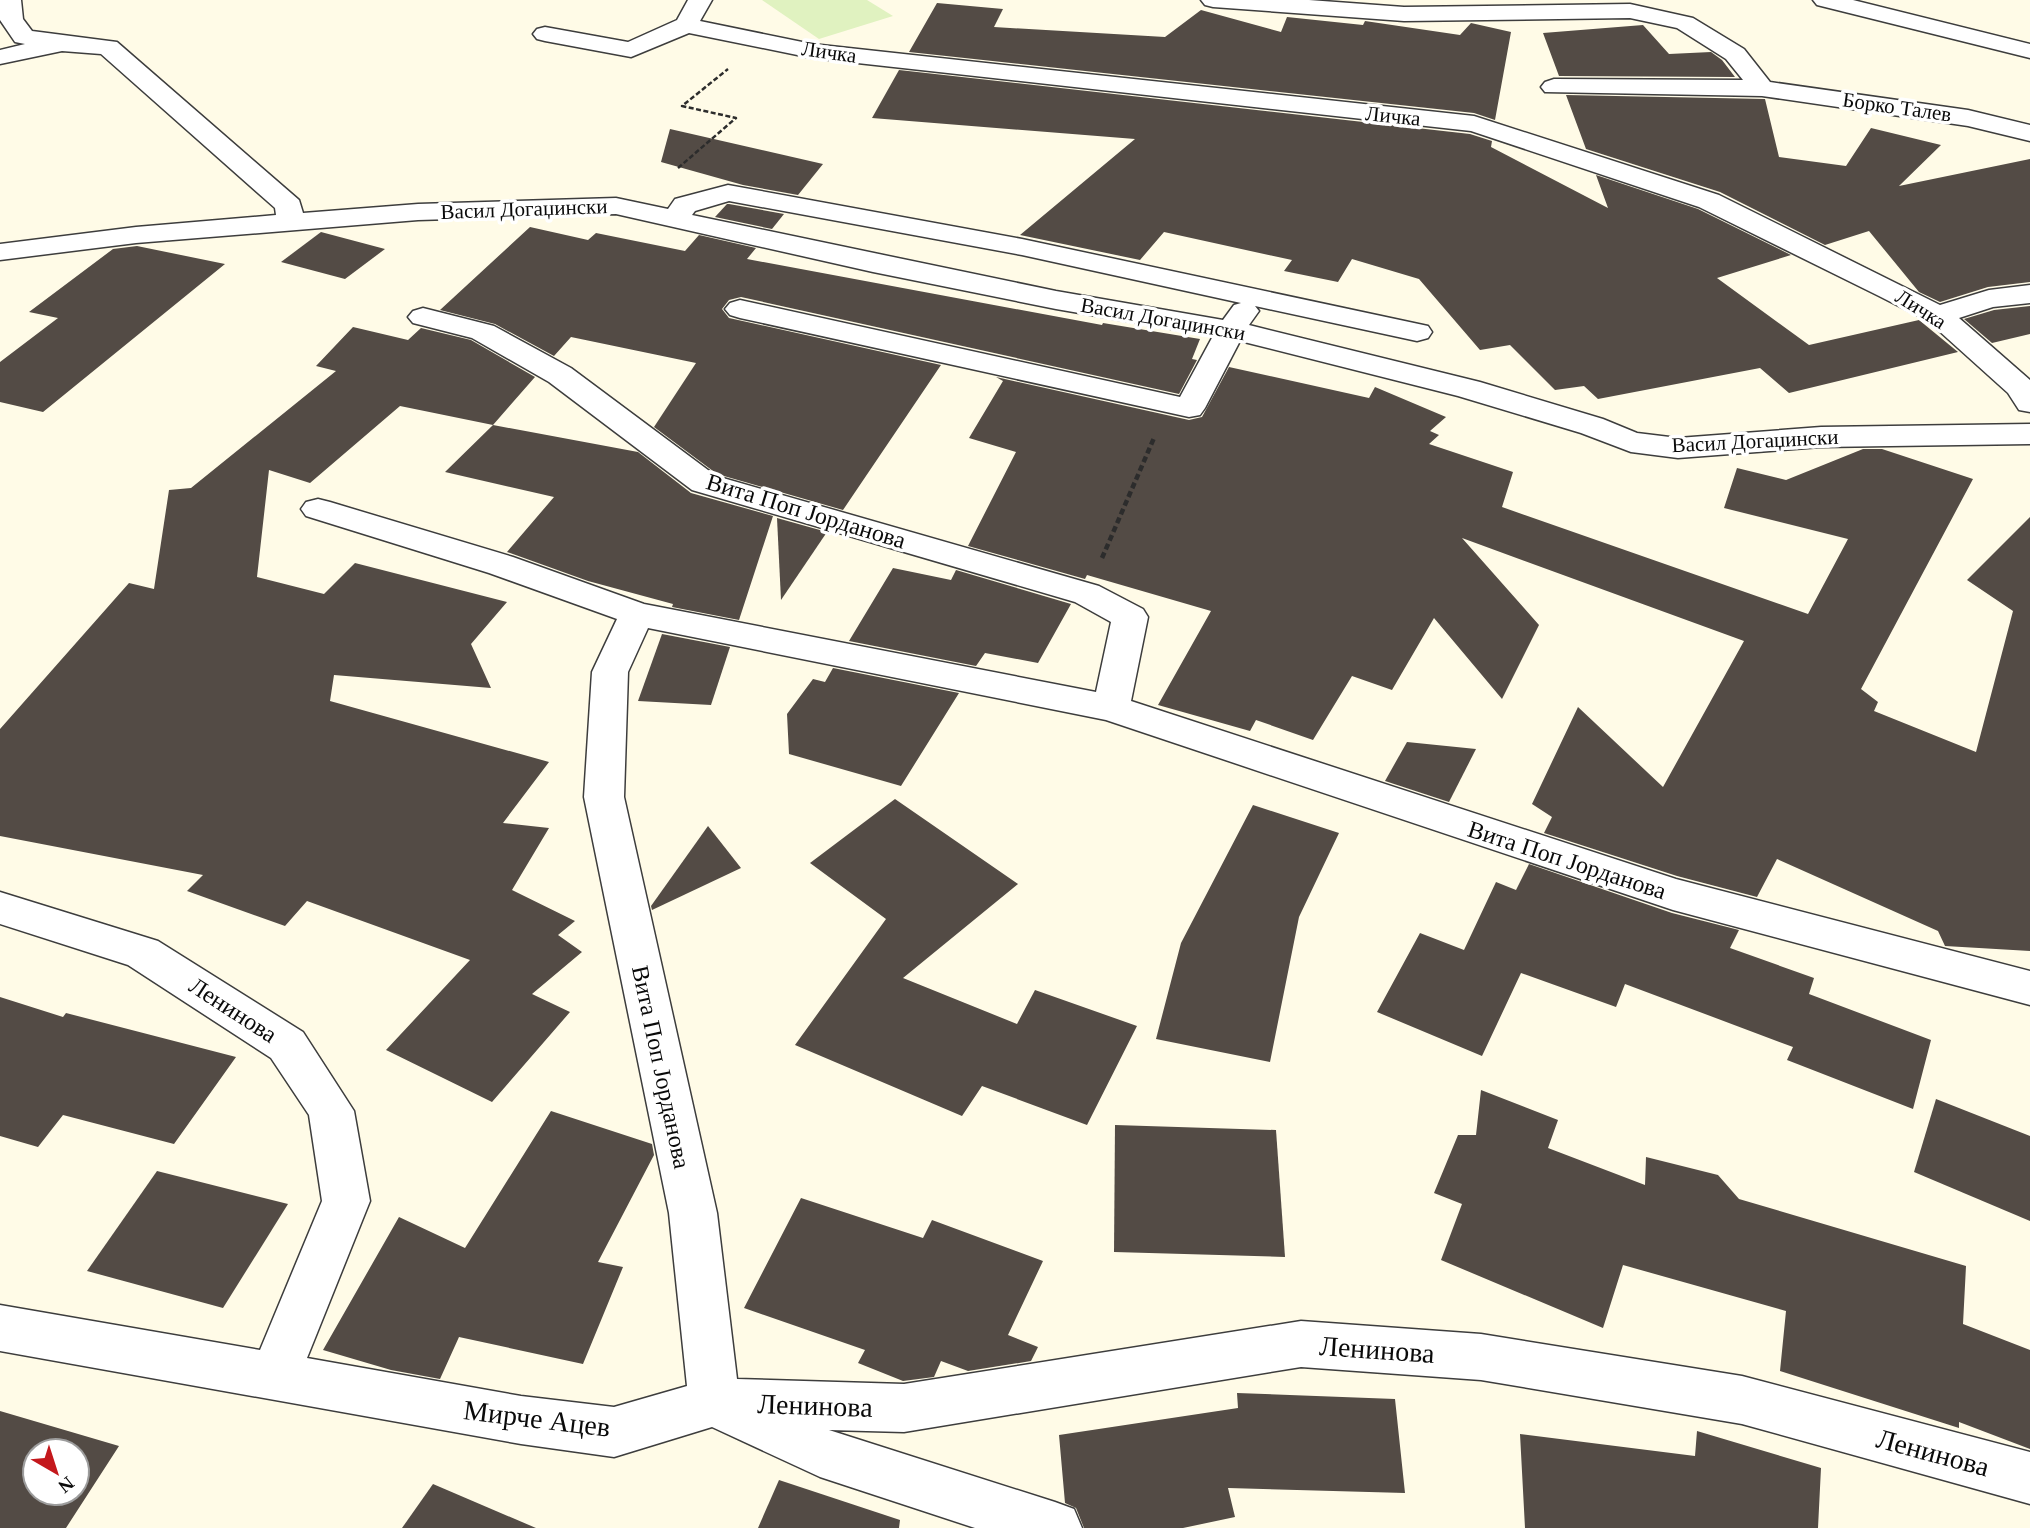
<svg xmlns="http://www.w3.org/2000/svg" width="2030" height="1528" font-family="Georgia,serif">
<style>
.pitch{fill:#e0f2c0}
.building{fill:#534b45;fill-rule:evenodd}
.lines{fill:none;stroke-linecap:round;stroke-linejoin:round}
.street-casing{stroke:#3d3d3d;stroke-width:3}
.path-far1{stroke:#2c2c2c;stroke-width:2.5;stroke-dasharray:5 2.5;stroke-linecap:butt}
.path{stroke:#2c2c2c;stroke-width:4.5;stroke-dasharray:6 3.5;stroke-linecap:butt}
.street{fill:#fff;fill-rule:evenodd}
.labels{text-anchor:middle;stroke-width:7;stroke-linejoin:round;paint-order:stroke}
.far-street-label{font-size:21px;fill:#0a0a0a;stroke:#fff}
.street-label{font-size:24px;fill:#0a0a0a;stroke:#fff}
.near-street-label{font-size:28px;fill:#0a0a0a;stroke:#fff}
</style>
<rect width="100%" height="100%" fill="#fffbe7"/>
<path class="pitch" d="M762,0H867L893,16L819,39Z"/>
<g class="building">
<path d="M937,3L1003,9L994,27L1165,37L1201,10L1281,32L1287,17L1363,25L1365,21L1460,35L1471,23L1511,32L1495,120L1474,113L909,52Z"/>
<path d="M1643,25L1669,54L1711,52L1722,60L1735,77L1559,76L1543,33Z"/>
<path d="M899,70L1470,134L1492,141L1491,147L1608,208L1596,175L1698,209L1791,255L1717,278L1809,345L1919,320L1958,352L1789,393L1760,368L1598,399L1584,386L1555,390L1510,345L1480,350L1419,279L1352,259L1338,282L1284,271L1292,260L1164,232L1140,260L1020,235L1135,139L872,118Z"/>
<path d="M1566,95L1765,99L1779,157L1846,166L1871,128L1941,145L1899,186L2030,159V282L1988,287L1940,302L1919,292L1869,231L1825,245L1720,192L1586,149Z"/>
<path d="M670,129L823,164L798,195L743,185L661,162Z"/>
<path d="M727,204H729L784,214L772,229L715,217Z"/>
<path d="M530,227L588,240L596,233L685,251L699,235L756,248L747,259L1102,325L1103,323L1200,339L1192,359L1197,360L1179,394L741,297L729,300L722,309L729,318L941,365L843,510L717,474L654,427L696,363L571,337L554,356L495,324L440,310Z"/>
<path d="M321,232L385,249L345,279L281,262Z"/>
<path d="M137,246L225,264L43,412L0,402V362L58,318L29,312L113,249Z"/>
<path d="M2030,306V334L1992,343L1964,319L1994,310Z"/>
<path d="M353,327L408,340L421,328L471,340L535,377L493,425L400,406L310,483L269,470L257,577L324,594L355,563L507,602L471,644L491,688L334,675L330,701L549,762L503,823L549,828L512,890L575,921L558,935L582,952L532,994L570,1012L492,1102L386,1050L470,960L307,901L285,926L187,891L203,875L0,836V729L129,583L154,589L169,490L191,488L336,371L316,366Z"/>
<path d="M1229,367L1369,398L1375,387L1446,417L1430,431L1439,435L1429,444L1513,472L1502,507L1808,614L1848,539L1724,508L1737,468L1786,480L1863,449H1882L1973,479L1861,689L1878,702L1874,711L1976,752L2013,611L1967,580L2030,517V951L1945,946L1938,931L1777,859L1757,897L1677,876L1544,833L1552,817L1532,804L1578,707L1663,787L1744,641L1462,538L1539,625L1502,699L1434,618L1392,690L1352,676L1313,740L1256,720L1250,731L1158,705L1211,611L1087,575L1085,579L968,546L1016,452L969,438L1003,381L996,377L1189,420L1202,417Z"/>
<path d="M493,425L638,452L691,493L773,516L739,620L672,607L673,604L588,581L507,552L554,497L445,472Z"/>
<path d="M777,518L827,532L781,600Z"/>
<path d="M893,568L951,580L956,570L1071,604L1038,663L985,653L976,666L849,641Z"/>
<path d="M662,634L730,647L711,705L638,701Z"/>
<path d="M833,668L959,693L901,786L789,754L787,714L813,679L825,682Z"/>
<path d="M1407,742L1476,749L1449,802L1385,781Z"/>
<path d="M895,799L1018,884L903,978L1017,1024L1035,990L1137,1026L1087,1125L982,1086L962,1116L795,1045L886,919L810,863Z"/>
<path d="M1253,805L1339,833L1299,917L1270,1062L1156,1039L1181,943Z"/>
<path d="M708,826L741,868L652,910L651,906Z"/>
<path d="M1529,864L1672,913L1739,930L1730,948L1814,978L1809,994L1931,1040L1913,1109L1787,1060L1793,1047L1625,984L1616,1007L1521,973L1482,1056L1377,1012L1420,933L1464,950L1496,882L1516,890Z"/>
<path d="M0,997L63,1017L66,1013L236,1057L174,1144L63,1115L38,1147L0,1136Z"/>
<path d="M1481,1090L1558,1120L1548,1148L1645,1185L1646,1157L1718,1175L1739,1199L1966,1266L1963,1324L2030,1350V1449L1959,1422V1428L1780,1371L1786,1311L1623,1265L1603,1328L1441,1260L1462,1204L1434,1193L1458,1135H1476Z"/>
<path d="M1936,1099L2030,1136V1221L1914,1172Z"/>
<path d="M551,1111L652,1144L654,1155L598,1262L623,1267L583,1364L459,1337L440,1379L391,1370L323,1350L399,1217L465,1248Z"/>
<path d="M1115,1125L1276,1130L1285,1257L1114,1252Z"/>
<path d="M157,1171L288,1204L223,1308L87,1271Z"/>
<path d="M801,1198L923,1238L932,1220L1043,1261L1008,1335L1038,1347L1031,1361L968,1371L941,1361L934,1377L903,1381L858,1363L865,1350L744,1308Z"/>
<path d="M1237,1393L1395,1399L1405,1493L1228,1488L1235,1517L1183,1528H1084L1076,1508L1065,1503L1059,1435L1238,1408Z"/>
<path d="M0,1411L119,1446L66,1528H0ZM35,1451H77V1493H35Z"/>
<path d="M1697,1431L1821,1468L1818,1528H1525L1520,1434L1695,1456Z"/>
<path d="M779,1480L900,1520L899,1528H758Z"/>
<path d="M433,1484L536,1528H402Z"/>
</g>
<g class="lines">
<defs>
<g id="street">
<path d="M0,0H21L23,19L32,31L117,42L299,200L303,213L418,204L616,198L668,209L675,199L728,185L1022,239L1428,326L1432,332L1428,338L1417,341L1255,306L1259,311L1249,325L1480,382L1603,419L1637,433L1678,438L1821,427L2030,424V444L1821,447L1678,458L1631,452L1581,433L1458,396L1240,341L1205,408L1200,415L1189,417L740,318L730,315L725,309L730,303L740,300L1180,397L1213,336L1056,309L873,272L616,214L418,220L136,243L0,260V244L136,227L276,215L275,208L101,54L62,51L0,64V50L25,44L15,42L0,20ZM729,201L1022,255L1241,303L1234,305L1223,320L1056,291L692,215L695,211Z"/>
<path d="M688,0H712L700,21L812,44L1474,116L1719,195L1940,305L1989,290L2030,285V303L1993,307L1959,318L2030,380V412L2019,410L2008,393L1928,321L1879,296L1699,207L1471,131L812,58L689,33L631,57L545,41L537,39L533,34L537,29L545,27L628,42L677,20Z"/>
<path d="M1201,0H1309L1404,7L1630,4L1693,18L1744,49L1770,82L1968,110L2030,125V141L1968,126L1762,96L1545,92L1541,87L1545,82L1554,79L1743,80L1726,59L1677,28L1630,18L1404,21L1213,7L1205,5Z"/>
<path d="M1813,0H1853L2030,44V58L1817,5Z"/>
<path d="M423,308L494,326L571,368L716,476L1099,586L1143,609L1148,617L1131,701L1676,879L2030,971V1005L1673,910L1106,720L648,628L628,672L624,797L717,1213L737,1379L904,1384L1301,1321L1481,1334L1742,1376L2030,1452V1504L1742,1424L1481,1380L1301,1367L904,1432L829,1430L1055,1502L1074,1509L1082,1528H975L820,1477L712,1427L614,1457L521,1444L0,1351V1305L260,1350L322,1201L309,1115L271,1058L128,965L0,924V892L158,941L303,1032L354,1111L370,1201L307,1358L521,1396L614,1407L687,1386L669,1213L584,797L592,672L617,619L489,573L306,516L301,509L306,502L318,499L330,502L513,557L644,604L1096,692L1111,622L1075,602L692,490L549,382L472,338L413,323L408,317L413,311Z"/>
</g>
</defs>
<use href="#street" class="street-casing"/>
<path class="path-far1" d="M678,168L736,118L682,106L728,69"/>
<path class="path" d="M1102,558L1154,438"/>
<use href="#street" class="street"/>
</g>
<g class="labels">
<g class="far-street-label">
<text transform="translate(829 52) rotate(8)" y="7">Личка</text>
<text transform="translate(1897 107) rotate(8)" y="7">Борко Талев</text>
<text transform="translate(1393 116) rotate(6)" y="7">Личка</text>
<text transform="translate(524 209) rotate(-2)" y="7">Васил Догаџински</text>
<text transform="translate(1921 309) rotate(32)" y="7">Личка</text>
<text transform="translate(1163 319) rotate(10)" y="7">Васил Догаџински</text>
<text transform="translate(1755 441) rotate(-3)" y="7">Васил Догаџински</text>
</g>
<g class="street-label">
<text transform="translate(806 511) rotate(17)" y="8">Вита Поп Јорданова</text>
<text transform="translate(1567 860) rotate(18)" y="8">Вита Поп Јорданова</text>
<text transform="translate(233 1010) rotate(33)" y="8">Ленинова</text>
<text transform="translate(661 1067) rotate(78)" y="8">Вита Поп Јорданова</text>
</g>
<g class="near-street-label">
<text transform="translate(1377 1349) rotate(4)" y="10">Ленинова</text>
<text transform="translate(815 1405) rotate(2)" y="10">Ленинова</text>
<text transform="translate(537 1418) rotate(7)" y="10">Мирче Ацев</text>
<text transform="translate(1933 1452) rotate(15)" y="10">Ленинова</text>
</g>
</g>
<g transform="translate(56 1472) rotate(141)"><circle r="33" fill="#ffffff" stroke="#9d9d9d" stroke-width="2"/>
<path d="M0-5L12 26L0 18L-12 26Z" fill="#c4181c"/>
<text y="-10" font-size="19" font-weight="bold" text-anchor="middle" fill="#0a0a0a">N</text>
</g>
</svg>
